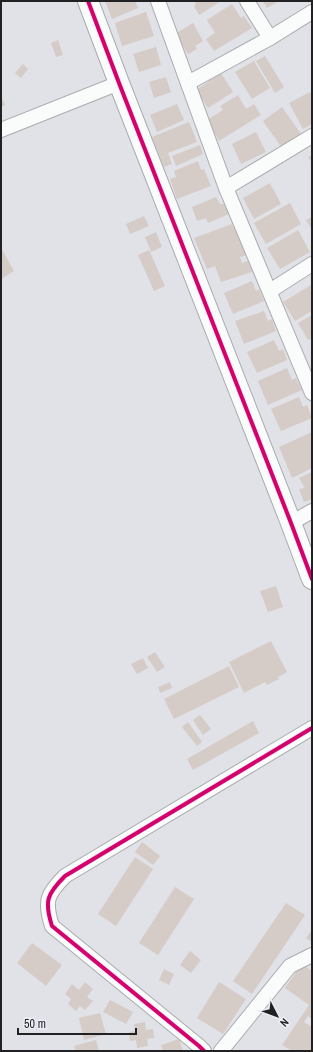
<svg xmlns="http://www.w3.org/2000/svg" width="313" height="1052" font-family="'Archivo Narrow',sans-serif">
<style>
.building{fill:#d5cbc7}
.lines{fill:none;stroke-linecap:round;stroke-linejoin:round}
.street-casing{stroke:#aaabae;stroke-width:16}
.secondary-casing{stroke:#aaabae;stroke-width:22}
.street{stroke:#fafbfb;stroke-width:14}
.secondary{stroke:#fafbfb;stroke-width:20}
.cycleway-casing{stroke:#eceef7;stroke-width:6}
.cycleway{stroke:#d6006c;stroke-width:4}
</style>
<rect width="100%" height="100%" fill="#e1e2e7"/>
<g class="building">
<path d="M105,1H135L138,8L112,19Z"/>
<path d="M194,1H221L199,15L194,6L196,4Z"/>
<path d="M263,1H279L267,8Z"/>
<path d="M232,4L241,18L244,16L252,28L214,51L206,39L215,33L207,20Z"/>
<path d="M146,12L154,36L122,46L115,23Z"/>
<path d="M193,23L203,41L195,46L197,49L188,54L175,34Z"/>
<path d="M58,40L63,55L56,57L51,43Z"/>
<path d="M156,47L161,65L139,72L133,54Z"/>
<path d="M265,56L284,87L275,93L256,61Z"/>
<path d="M254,61L270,88L252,99L235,72Z"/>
<path d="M23,64L28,69L21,78L15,73Z"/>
<path d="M221,73L233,92L208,108L196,90Z"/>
<path d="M166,77L171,92L154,98L149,82Z"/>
<path d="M310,92L312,97V124L303,129L289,103Z"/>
<path d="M238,95L246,109L254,104L261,115L219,141L207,120L223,110L220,106Z"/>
<path d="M1,96L5,105L1,107Z"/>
<path d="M177,104L184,120L157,132L150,115Z"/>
<path d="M282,107L301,134L282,148L263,121Z"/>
<path d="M189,122L197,142L168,153L172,164L164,167L152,137Z"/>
<path d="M256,132L266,152L241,164L232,144Z"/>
<path d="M200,145L203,154L176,166L172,156Z"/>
<path d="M312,155V163L308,157Z"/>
<path d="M198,161L201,170L204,169L211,186L177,199L170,179L176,177L174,171Z"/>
<path d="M270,183L281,204L254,219L243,198Z"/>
<path d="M216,197L220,204H225L229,214L208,223L206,218L197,221L192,207Z"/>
<path d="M290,203L301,224L266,244L254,223Z"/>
<path d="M144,216L149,226L130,234L126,224Z"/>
<path d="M312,217V230L306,220Z"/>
<path d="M232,224L247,255L240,257L242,263L248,261L252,272L221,282L215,266L207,269L194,238Z"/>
<path d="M298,230L310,252L280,269L267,248Z"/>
<path d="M156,232L162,247L151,252L145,237Z"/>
<path d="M1,248L14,271L1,279Z"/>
<path d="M149,250L165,286L154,291L138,255Z"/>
<path d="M252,281L256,291L259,289L264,301L233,314L224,293Z"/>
<path d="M311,285L312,287V311L295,321L283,302Z"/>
<path d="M264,311L268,321L272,319L276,331L244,344L235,321Z"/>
<path d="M312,315V338L308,340L298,323Z"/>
<path d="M274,340L279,351L283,349L287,360L257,373L247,352Z"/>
<path d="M287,368L292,380L296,378L302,390L268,405L258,381Z"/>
<path d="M299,397L303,407L307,405L312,418L281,431L271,409Z"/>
<path d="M312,432V468L292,478L279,447Z"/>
<path d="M312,472V499L304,502L299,489L305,488L299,478Z"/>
<path d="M276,586L283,607L268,612L260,591Z"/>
<path d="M271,641L287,672L278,677L279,679L267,685L265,682L244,693L229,662Z"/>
<path d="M155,652L165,667L157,672L147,657Z"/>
<path d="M143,658L148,668L137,674L131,664Z"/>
<path d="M229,666L239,687L174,719L164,699Z"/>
<path d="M170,682L172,688L160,693L158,687Z"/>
<path d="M200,715L211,729L203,735L193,720Z"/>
<path d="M253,721L259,733L193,770L187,759Z"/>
<path d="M188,722L202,742L197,746L182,727Z"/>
<path d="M142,842L160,856L153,865L135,852Z"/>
<path d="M135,857L153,869L116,926L98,914Z"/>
<path d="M175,887L194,899L158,955L139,943Z"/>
<path d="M286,903L305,915L252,994L233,981Z"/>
<path d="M312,930V942L306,938Z"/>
<path d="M32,943L62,965L46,986L17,963Z"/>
<path d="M190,951L201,960L191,973L180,965Z"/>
<path d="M302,964L312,971V1019L308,1016L304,1022L312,1027V1051H292L282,1045L309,1005L285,988Z"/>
<path d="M164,969L174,974L169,985L159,980Z"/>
<path d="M85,982L93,989L87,997L93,1001L85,1010L80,1006L76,1011L68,1004L71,999L65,994L72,984L79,990Z"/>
<path d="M219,982L246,999L223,1034L197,1018Z"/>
<path d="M110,1000L133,1012L126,1024L103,1012Z"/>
<path d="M100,1013L106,1034L84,1040L79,1018Z"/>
<path d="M145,1022L146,1030L153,1029L154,1038L147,1039L148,1046L137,1048L136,1040L130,1041L129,1032L135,1031L134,1024Z"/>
<path d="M179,1039L183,1051H163L161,1045Z"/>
<path d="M96,1040L99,1051H76L74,1046Z"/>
</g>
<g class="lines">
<defs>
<g id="street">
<path d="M158,1L226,188L312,393"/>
<path d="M247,1L270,38"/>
<path d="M188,83L270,38L312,12"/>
<path d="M1,130L119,83"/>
<path d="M226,188L312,136"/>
<path d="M270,291L312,264"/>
<path d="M291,523L312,511"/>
<path d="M204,1051L199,1046L52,926C44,901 47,894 65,876L312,728"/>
<path d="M221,1051L290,966L312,955"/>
</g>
<path id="secondary" d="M88,1L119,83L291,523L312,579"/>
</defs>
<use href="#street" class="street-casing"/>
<use href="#secondary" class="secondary-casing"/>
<use href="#street" class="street"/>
<use href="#secondary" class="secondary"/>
<defs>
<g id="cycleway">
<path d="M88,1L119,83L291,523L312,579"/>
<path d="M204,1051L199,1046L52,926C44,901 47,894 65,876L312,728"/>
</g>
</defs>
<use href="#cycleway" class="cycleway-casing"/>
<use href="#cycleway" class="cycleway"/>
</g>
<rect width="313" height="1052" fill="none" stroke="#212124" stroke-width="4"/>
<g transform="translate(277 1016) rotate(132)" stroke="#eceef7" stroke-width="3" paint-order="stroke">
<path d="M0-3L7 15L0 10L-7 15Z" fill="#212124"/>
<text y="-6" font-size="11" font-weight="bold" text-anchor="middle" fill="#212124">N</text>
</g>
<path d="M18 1028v6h118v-6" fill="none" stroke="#212124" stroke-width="2"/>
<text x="24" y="1028" font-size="12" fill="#212124" stroke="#eceef7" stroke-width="3" paint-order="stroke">50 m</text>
</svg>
